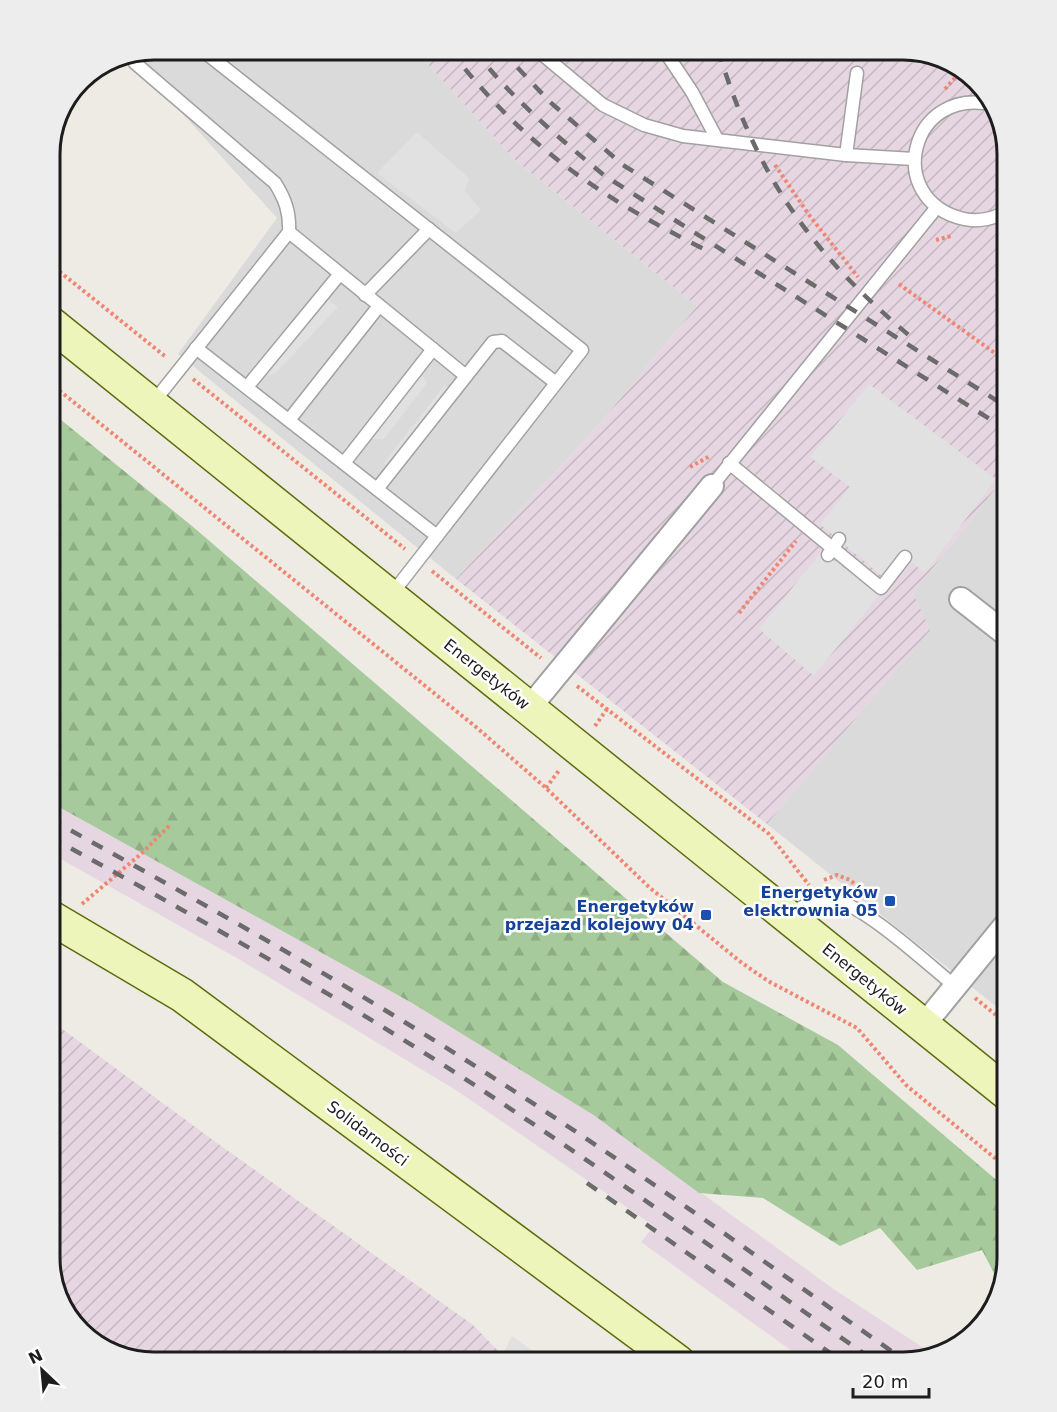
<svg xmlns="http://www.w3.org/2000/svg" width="1057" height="1412" font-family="'DejaVu Sans',sans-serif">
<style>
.residential{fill:#dbdada}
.industrial{fill:url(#industrial-furrows)}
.railway{fill:#e6d6e2}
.forest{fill:url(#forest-firs)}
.parking{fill:#e1e1e1}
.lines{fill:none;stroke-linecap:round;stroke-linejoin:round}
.lane-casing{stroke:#a1a1a1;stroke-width:15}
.street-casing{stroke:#a1a1a1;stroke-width:26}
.secondary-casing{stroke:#5c6c0c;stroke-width:36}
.path{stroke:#f08672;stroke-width:4;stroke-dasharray:3 3;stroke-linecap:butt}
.lane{stroke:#fff;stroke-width:12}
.street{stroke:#fff;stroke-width:22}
.secondary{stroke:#eef5ba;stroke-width:33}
.rail{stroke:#6b6b6b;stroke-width:4.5;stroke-dasharray:12 12;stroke-linecap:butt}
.transit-dot{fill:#1a4fb4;stroke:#fff;stroke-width:2}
.labels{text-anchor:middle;stroke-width:5;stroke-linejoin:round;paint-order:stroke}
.street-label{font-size:16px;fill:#1d1d1d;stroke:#fff}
.transit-label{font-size:16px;font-weight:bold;fill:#164399;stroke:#fff;text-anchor:end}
.rim{fill:none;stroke:#1d1d1d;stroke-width:3}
</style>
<defs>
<pattern id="industrial-furrows" width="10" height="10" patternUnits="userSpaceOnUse" patternTransform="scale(1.5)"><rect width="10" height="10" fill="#e6d6e2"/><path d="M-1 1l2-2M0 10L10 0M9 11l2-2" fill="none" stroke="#c5b7c1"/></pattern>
<pattern id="forest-firs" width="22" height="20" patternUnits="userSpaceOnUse" patternTransform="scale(1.5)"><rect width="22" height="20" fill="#a6ca9b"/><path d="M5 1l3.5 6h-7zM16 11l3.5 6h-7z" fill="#8ead85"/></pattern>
</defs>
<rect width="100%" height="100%" fill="#eeebe4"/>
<g class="residential">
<path d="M154,50H415L514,159L697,306L596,428L456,579L178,354L277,218L132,58Z"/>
<path d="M1007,474V1015L767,824L929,630L913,593Z"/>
</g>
<g class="industrial">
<path d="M415,50H910L956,64L993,101L1007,154V474L913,593L930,630L767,824L456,579L596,428L697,306L514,159Z"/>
<path d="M50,1020L221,1146L473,1325L509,1362H147L101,1348L64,1311L50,1258Z"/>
</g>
<path class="railway" d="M50,802L412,1003L595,1116L835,1290L933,1354L904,1362H807L641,1242L654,1226L459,1092L242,961L50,853Z"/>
<path class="forest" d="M50,411L192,526L723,982L838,1045L1007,1189V1259L1000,1285L982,1250L917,1270L880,1228L840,1246L763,1198L699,1193L595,1116L412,1003L50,802Z"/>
<g class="parking">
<path d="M417,132L469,178L465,191L481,210L456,233L377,173Z"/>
<path d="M325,297L338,307L276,373L266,375Z"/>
<path d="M421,373L427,383L384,439H368Z"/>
<path d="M869,384L996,479L925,573L905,557L882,576L820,524L850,487L810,457Z"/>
<path d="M444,386L452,388L388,468L384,463Z"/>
<path d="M822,551L879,595L814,676L759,629Z"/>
<path d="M512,1336L548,1362H508L502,1356Z"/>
</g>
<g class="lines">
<defs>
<g id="lane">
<path d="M202,50L582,350L437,536"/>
<path d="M537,50L603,105L644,125L683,136L846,155L914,159"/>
<path d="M664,50L692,92L717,139"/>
<path d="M134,57L135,63L275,183C285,199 290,212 289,232L152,404"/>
<path d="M994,105C910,84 882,200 964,219C978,222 996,219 1007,210"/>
<path d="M846,155L857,73"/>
<path d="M289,232L466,376"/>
<path d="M365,295L429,229"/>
<path d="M196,348L437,536L391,595"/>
<path d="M247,387L339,275"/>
<path d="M289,420L379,306"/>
<path d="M344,463L433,349"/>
<path d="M729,463L881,588L905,557"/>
<path d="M712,486L937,207"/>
<path d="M377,489L493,342L502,341L556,383"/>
<path d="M828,555L839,539"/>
<path d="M787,913C801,908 817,900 832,900C860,901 931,967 956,987"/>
</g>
<g id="street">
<path d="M961,599L1007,635"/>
<path d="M530,707L712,486"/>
<path d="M923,1026L1007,923"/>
</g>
<g id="secondary">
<path d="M50,323L1007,1093"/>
<path d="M50,917L182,995L678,1362"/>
</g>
</defs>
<use href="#lane" class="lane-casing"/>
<use href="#street" class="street-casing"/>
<use href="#secondary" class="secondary-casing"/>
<g class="path">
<path d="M945,89L962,70"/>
<path d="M775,165L809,215L858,277"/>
<path d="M998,237H1007"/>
<path d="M936,240L951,236"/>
<path d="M50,264L166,357"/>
<path d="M899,284L1007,362"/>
<path d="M193,379L405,549"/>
<path d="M50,383L476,727L546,788L650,888L742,963L768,981L857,1028L907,1086L1007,1168"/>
<path d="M690,467L710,456"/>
<path d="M432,571L541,658"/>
<path d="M739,613L796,541"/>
<path d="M577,686L769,834L809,885"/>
<path d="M595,726L607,709"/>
<path d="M546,788L560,769"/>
<path d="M824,880L837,875L850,880L860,888"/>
<path d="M82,904L142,853L171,824"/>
<path d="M975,998L1007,1024"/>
</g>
<use href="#lane" class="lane"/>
<use href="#street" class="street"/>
<use href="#secondary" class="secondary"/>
<g class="rail">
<path d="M450,50C523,145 598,196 704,249"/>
<path d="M474,50C511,98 559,138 605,176L1007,430"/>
<path d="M501,50L550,102L623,165L1007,407"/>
<path d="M718,50C758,180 813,256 917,342"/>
<path d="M50,819C197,900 344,982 486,1073C629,1164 767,1264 907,1362"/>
<path d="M50,837C195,916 340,997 479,1088C613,1176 744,1270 876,1362"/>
<path d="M587,1183L843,1362"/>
</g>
</g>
<g class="transit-dot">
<rect x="884" y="895" width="12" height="12" rx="3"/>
<rect x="700" y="909" width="12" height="12" rx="3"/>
</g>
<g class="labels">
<g class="street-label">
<text transform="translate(487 674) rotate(38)" y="6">Energetyków</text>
<text transform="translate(865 979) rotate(39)" y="6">Energetyków</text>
<text transform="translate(368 1133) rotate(37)" y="6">Solidarności</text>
</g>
<g class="transit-label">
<text x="878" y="898">Energetyków<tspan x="878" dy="18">elektrownia 05</tspan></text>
<text x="694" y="912">Energetyków<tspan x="694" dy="18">przejazd kolejowy 04</tspan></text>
</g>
</g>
<path d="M0 0H1057V1412H0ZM154 60H903A94 94 0 0 1 997 154V1258A94 94 0 0 1 903 1352H154A94 94 0 0 1 60 1258V154A94 94 0 0 1 154 60Z" fill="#ededed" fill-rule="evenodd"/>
<path class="rim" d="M154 60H903A94 94 0 0 1 997 154V1258A94 94 0 0 1 903 1352H154A94 94 0 0 1 60 1258V154A94 94 0 0 1 154 60Z"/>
<g transform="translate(42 1370) rotate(334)" stroke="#ffffff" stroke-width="4.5" paint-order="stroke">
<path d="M0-4.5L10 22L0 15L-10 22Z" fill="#1d1d1d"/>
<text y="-9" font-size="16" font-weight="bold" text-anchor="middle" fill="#1d1d1d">N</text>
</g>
<path d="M853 1388v9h76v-9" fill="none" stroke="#1d1d1d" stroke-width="3"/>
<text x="862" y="1388" font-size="18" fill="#1d1d1d" stroke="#ffffff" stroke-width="4.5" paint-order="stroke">20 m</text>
</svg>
